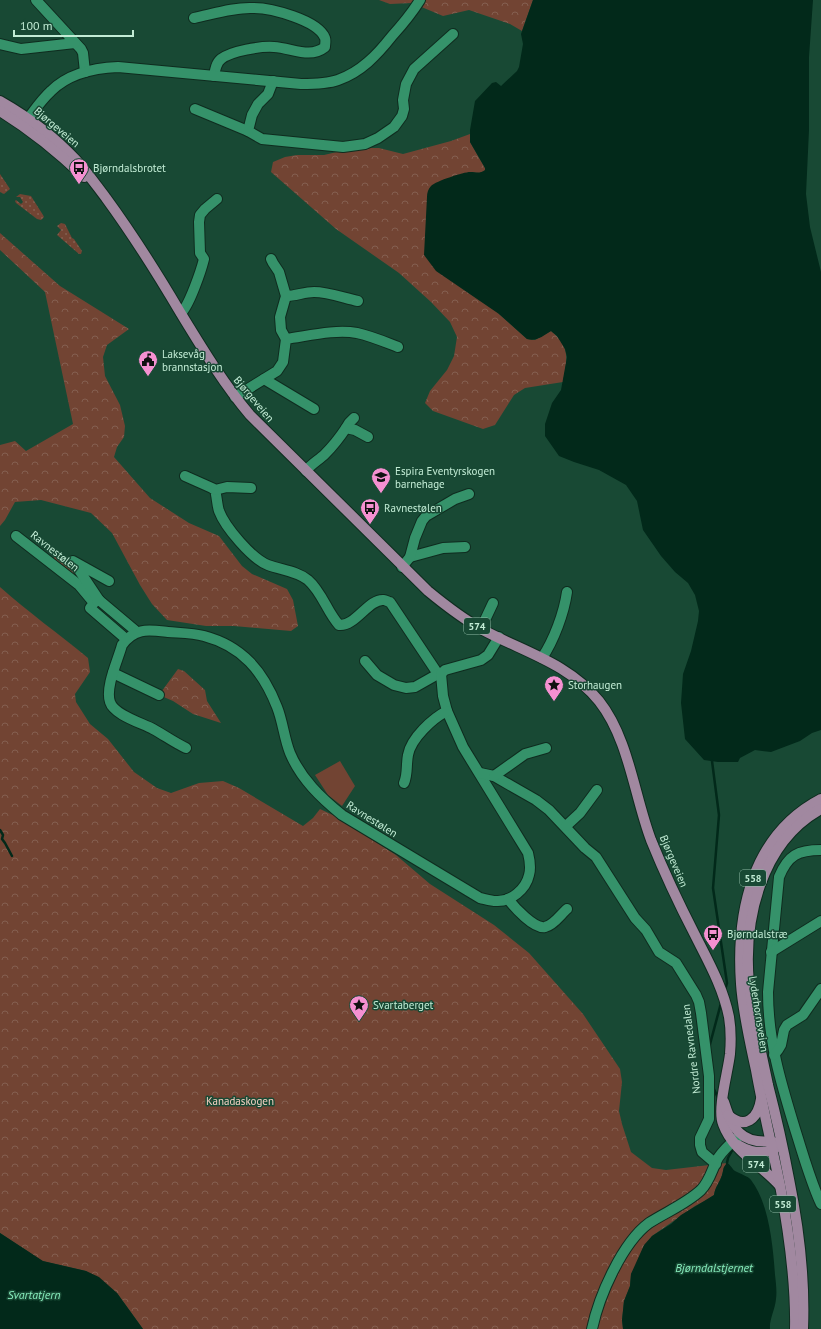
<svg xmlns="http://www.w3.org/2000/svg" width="821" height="1329" font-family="'PT Sans',sans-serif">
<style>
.grass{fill:url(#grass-dots)}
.forest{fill:url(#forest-crowns)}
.pitch{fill:#724433}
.water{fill:#02291a}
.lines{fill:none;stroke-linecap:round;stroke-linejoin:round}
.stream{stroke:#02291a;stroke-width:2.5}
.minor-casing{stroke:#0f2c1f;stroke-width:12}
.major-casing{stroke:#0f2c1f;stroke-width:12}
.minor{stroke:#35926a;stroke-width:10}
.major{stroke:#a188a0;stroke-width:10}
.labels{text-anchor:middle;stroke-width:3;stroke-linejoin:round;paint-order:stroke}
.shield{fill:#184934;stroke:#8fbba5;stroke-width:1}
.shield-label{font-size:10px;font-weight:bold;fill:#c2ecd5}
.street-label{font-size:11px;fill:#c2ecd5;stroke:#184934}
.poi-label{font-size:11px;fill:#c2ecd5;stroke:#184934;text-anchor:start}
.park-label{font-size:11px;fill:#f5d0c1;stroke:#184934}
.water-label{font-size:12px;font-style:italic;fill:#87ecbc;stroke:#184934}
</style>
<defs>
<pattern id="grass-dots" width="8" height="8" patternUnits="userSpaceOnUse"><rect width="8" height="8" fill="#724433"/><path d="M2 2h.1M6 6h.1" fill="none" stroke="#845f50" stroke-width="1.8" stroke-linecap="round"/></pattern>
<pattern id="forest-crowns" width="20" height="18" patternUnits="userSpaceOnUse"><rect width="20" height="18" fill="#724433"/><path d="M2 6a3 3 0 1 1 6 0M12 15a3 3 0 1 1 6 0" fill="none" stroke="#845f50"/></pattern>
</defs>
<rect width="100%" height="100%" fill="#184934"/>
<g class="grass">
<path d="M0,174L10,189L4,194L0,192Z"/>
<path d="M20,194L31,196L43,215L44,217L41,220L37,219L16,203L15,201L16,200L21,204L23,202L20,197H16Z"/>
<path d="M61,223L65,224L72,238L74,239L82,251L81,254H79L57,235L61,230L57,226Z"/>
</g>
<g class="forest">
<path d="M379,0H533L522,31L510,24L469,10L443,16L412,3L390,4Z"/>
<path d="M470,134V142L485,168V171L479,173L469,172L499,314L527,339L535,340L551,331C571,347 567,360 563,382L525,388L514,395L495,425L483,429L433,411L425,403L430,391L447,370L454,356L457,337L450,322L431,302L399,273L336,229L271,172L273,162L285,157L297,155H324L354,148H379L403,154L451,141Z"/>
<path d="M0,233L60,286L129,329L107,345L103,357L105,376L120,405L125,426L124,437L117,447L114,457L150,498L189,523L219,536L242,566L252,574L287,589L293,600L298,626L291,631L234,626H206L167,620L152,604L140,585L112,533L91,513L41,500L15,502L5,520L0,526V445L15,441L26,451L73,424L45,292L0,250Z"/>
<path d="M57,554L65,556L68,559L92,592L51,561Z"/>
<path d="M0,587C28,612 59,634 88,658L90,672L75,694L76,702L90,724L108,739L134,772L157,788L171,793L199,783L223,781L239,788L303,826L313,818L320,809L337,817L396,855L430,884L494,925L529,953L583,1014L620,1069L622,1082L619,1111L622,1124L631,1152L652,1168L666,1170L727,1163C722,1169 724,1169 722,1175C720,1182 715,1187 714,1195L705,1201L695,1206L652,1236L631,1274L630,1286L624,1301L622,1320L623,1329H143L117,1293L86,1271L42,1261L0,1233Z"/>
<path d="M178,669L184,671L205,690L207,701L221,723L193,714L173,701L159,695Z"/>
</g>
<path class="pitch" d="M340,761L355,786L342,806L328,795L315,775Z"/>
<g class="water">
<path d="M533,0H813L809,57V130L806,194L810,227L821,272V730L812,733L800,741L771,752L755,750L740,758L738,762H718L704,760L685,739L681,703L683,674L691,651L698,621L699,611L695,595L688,583L675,572L661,556L643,530L637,501L626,485L599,470L574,462L559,456L545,436V424L552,403L561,390L567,357L565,349L557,336L551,331C543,336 536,342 527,339L499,314L436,271L424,255L427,197C427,193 428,189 431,186C436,181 464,172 470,172C476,172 480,174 485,170V168L470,142V130L475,101L492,83L496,82L501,86L517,71L519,67L523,44L521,34Z"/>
<path d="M727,1163C731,1165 732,1169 735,1171C740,1174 748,1176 751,1180C769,1203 773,1246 775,1275C776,1283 777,1292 776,1299C775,1310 769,1320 770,1329H623L622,1320L624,1301L630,1286L631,1274L644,1245L652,1236L671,1224L681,1215L714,1195C715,1187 720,1182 722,1175C724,1169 722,1169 727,1163Z"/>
<path d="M0,1233L43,1261L86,1271L99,1277L117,1293L143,1329H0Z"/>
</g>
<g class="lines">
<g class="stream">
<path d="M712,761L719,815L713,888L727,983L725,990"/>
<path d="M0,830L3,835L2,839L5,843L12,856"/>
<path d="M709,1048L721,1003"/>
<path d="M713,1087L718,1098"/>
<path d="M727,1163L728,1158L734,1147"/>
</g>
<defs>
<g id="minor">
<path d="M36,0L81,49L83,53L85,72"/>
<path d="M194,18C213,14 234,7 253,8C271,8 318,20 325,38C326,41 325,44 325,47C310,59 292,48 274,47C261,46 231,51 221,59C216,63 215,70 214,76"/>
<path d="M0,44L21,49L75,43"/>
<path d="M273,81L268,94L258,104L252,115L248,131L262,139L343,147L365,144L378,138L394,127L402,116L404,109L403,100L406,84L414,69L453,34"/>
<path d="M195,109L248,131"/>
<path d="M23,125C32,114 40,101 51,91C68,74 94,68 118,67L301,84C313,84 327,84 338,80C361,72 377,55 392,36C402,25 412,13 420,0"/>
<path d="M271,259L273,263L279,272L286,296L280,317L281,330L286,339"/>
<path d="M286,296C296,296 304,292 314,292C328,292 344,298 358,301"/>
<path d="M181,313C189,306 201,271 204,259L200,253L199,222L200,215L205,209L217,199"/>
<path d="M264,379L314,409"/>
<path d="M235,397L277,371L283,362L286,339C308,336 335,329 357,333C371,336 385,342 398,347"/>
<path d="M346,428L349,423L354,418"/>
<path d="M306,471C311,464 319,460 325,454C333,446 340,437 346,428L355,430L368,437"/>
<path d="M185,476L212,488L215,490C217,497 217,505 219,511C225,527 252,559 268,565C281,570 297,571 308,580C322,592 327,612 339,625C355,627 369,598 384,600C386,600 388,602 390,602L438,674"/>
<path d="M215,490L227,487L251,488"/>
<path d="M16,536L79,585L94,603L90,608L126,639"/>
<path d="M410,557L443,548L465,547"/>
<path d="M402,567L410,557L415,538L422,521L426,516L455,499L469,494"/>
<path d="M99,600L137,632"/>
<path d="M97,601L99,600L73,561L109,581"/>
<path d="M483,630L485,620L493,603"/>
<path d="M542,658C554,640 564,613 567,592"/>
<path d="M365,661L377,675L394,685L406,688L415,687L438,674H441"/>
<path d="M113,673L159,695"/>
<path d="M186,748C175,743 164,735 153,729C142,723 114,715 110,702C105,687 118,660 122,645C135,627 149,630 168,632C180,633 193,633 204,636C242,646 263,671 277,707C283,722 284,738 290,753C301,779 321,798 342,815L480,898C485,899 491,901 496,901C511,902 526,889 529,875C531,868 530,861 528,853L463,747L447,711L443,696L441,674L445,670L481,660L488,655L499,637"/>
<path d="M480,773L494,776L536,800L549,810L585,848L596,857L635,918L646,930L659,952L676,963L696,995L699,1002L701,1013L709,1076V1119L700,1138V1145L702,1152L716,1164"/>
<path d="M494,776L525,754L546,748"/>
<path d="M404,783C408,774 406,765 408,755C411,738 433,718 447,711"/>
<path d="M566,826L580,813L597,790"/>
<path d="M821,850C798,850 788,855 779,877L768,992C768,1041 781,1083 795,1129C803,1154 810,1180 821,1204"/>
<path d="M508,899C515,908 534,929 545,927C554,925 561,914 567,909"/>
<path d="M771,952L821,921"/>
<path d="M774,1055L778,1050L781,1045L784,1030L787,1025L803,1015L821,989"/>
<path d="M592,1329C599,1296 622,1243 649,1223C666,1212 686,1204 701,1190C710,1181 712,1169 718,1158C724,1149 732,1142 739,1136"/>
</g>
<g id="major">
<path d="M0,101C28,117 54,136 76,160C87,172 96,185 106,198C133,235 157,273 180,312C202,348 223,383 250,415L428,591C445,605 463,619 483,630C524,652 568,663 599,701C629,739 634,795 651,840C664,872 679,904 695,935C708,961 723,987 729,1017C731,1029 731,1042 730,1054C728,1072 717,1109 723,1124C733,1152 762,1165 780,1186"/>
<path d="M0,111C31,130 58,152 84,177"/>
<path d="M724,1102C730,1121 736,1138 757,1141C764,1142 770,1141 776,1143"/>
<path d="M728,1115C745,1130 758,1119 761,1099"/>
<path d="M738,1145C750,1152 764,1156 777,1147"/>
<path d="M795,1329C796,1281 789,1233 780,1185C772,1147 763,1109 756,1070C750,1042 743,1013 741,984C736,912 752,835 821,799"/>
<path d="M803,1329C805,1279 799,1228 789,1179C783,1147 776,1116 768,1085C761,1051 753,1018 749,984C743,920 761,842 821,809"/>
</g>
</defs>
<use href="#minor" class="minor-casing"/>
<use href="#major" class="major-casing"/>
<use href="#minor" class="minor"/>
<use href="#major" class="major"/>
</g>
<defs>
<symbol id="bus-pin" viewBox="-11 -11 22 30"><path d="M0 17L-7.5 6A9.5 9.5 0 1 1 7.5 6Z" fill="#f590d1" stroke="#184934"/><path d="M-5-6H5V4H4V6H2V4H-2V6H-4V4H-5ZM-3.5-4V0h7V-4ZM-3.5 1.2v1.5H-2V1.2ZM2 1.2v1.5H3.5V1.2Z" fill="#111"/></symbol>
<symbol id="civic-pin" viewBox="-11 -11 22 30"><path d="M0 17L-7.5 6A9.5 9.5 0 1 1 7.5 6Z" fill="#f590d1" stroke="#184934"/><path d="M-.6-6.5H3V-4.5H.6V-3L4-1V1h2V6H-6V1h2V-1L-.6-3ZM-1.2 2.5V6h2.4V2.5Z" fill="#111"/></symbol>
<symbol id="school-pin" viewBox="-11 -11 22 30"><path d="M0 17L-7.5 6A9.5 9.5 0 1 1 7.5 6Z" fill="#f590d1" stroke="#184934"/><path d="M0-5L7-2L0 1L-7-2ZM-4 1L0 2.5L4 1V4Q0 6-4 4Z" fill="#111"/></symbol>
<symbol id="sight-pin" viewBox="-11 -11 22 30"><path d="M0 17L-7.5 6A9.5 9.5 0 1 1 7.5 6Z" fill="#f590d1" stroke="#184934"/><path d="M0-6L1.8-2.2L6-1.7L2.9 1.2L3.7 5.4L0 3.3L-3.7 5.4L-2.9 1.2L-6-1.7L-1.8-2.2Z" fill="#111"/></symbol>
</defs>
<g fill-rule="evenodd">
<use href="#bus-pin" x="68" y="157" width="22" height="30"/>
<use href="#civic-pin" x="137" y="349" width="22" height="30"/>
<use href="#school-pin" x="370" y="466" width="22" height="30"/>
<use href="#bus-pin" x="359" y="497" width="22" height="30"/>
<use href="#sight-pin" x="543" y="674" width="22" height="30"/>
<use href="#bus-pin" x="702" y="923" width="22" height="30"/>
<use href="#sight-pin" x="348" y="994" width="22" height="30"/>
</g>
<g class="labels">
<g class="shield">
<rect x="464" y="618" width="26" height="16" rx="3"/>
<rect x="740" y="870" width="26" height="16" rx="3"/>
<rect x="743" y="1156" width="26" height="16" rx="3"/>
<rect x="770" y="1196" width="26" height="16" rx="3"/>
</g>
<g class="shield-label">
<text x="477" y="630">574</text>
<text x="753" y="882">558</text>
<text x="756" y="1168">574</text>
<text x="783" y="1208">558</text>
</g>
<g class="street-label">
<text transform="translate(57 127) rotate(40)" y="4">Bjørgeveien</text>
<text transform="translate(254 399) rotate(50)" y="4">Bjørgeveien</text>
<text transform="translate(55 551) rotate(38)" y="4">Ravnestølen</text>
<text transform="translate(372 819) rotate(32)" y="4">Ravnestølen</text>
<text transform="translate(674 861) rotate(67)" y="4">Bjørgeveien</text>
<text transform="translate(759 1014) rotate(81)" y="4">Lyderhornsveien</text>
<text transform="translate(691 1049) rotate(-97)" y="4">Nordre Ravnedalen</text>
</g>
<g class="poi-label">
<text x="93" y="172">Bjørndalsbrotet</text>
<text x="162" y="358">Laksevåg<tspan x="162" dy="13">brannstasjon</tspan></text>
<text x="395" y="475">Espira Eventyrskogen<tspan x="395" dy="13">barnehage</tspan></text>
<text x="384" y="512">Ravnestølen</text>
<text x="568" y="689">Storhaugen</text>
<text x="727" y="938">Bjørndalstræ</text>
<text x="373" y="1009">Svartaberget</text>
</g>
<g class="park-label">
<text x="240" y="1105">Kanadaskogen</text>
</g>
<g class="water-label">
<text x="714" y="1272">Bjørndalstjernet</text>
<text x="34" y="1299">Svartatjern</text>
</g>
</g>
<path d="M14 30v6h119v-6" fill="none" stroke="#c2ecd5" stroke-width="2"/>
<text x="20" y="30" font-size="12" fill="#c2ecd5" stroke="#184934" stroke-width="3" paint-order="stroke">100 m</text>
</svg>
